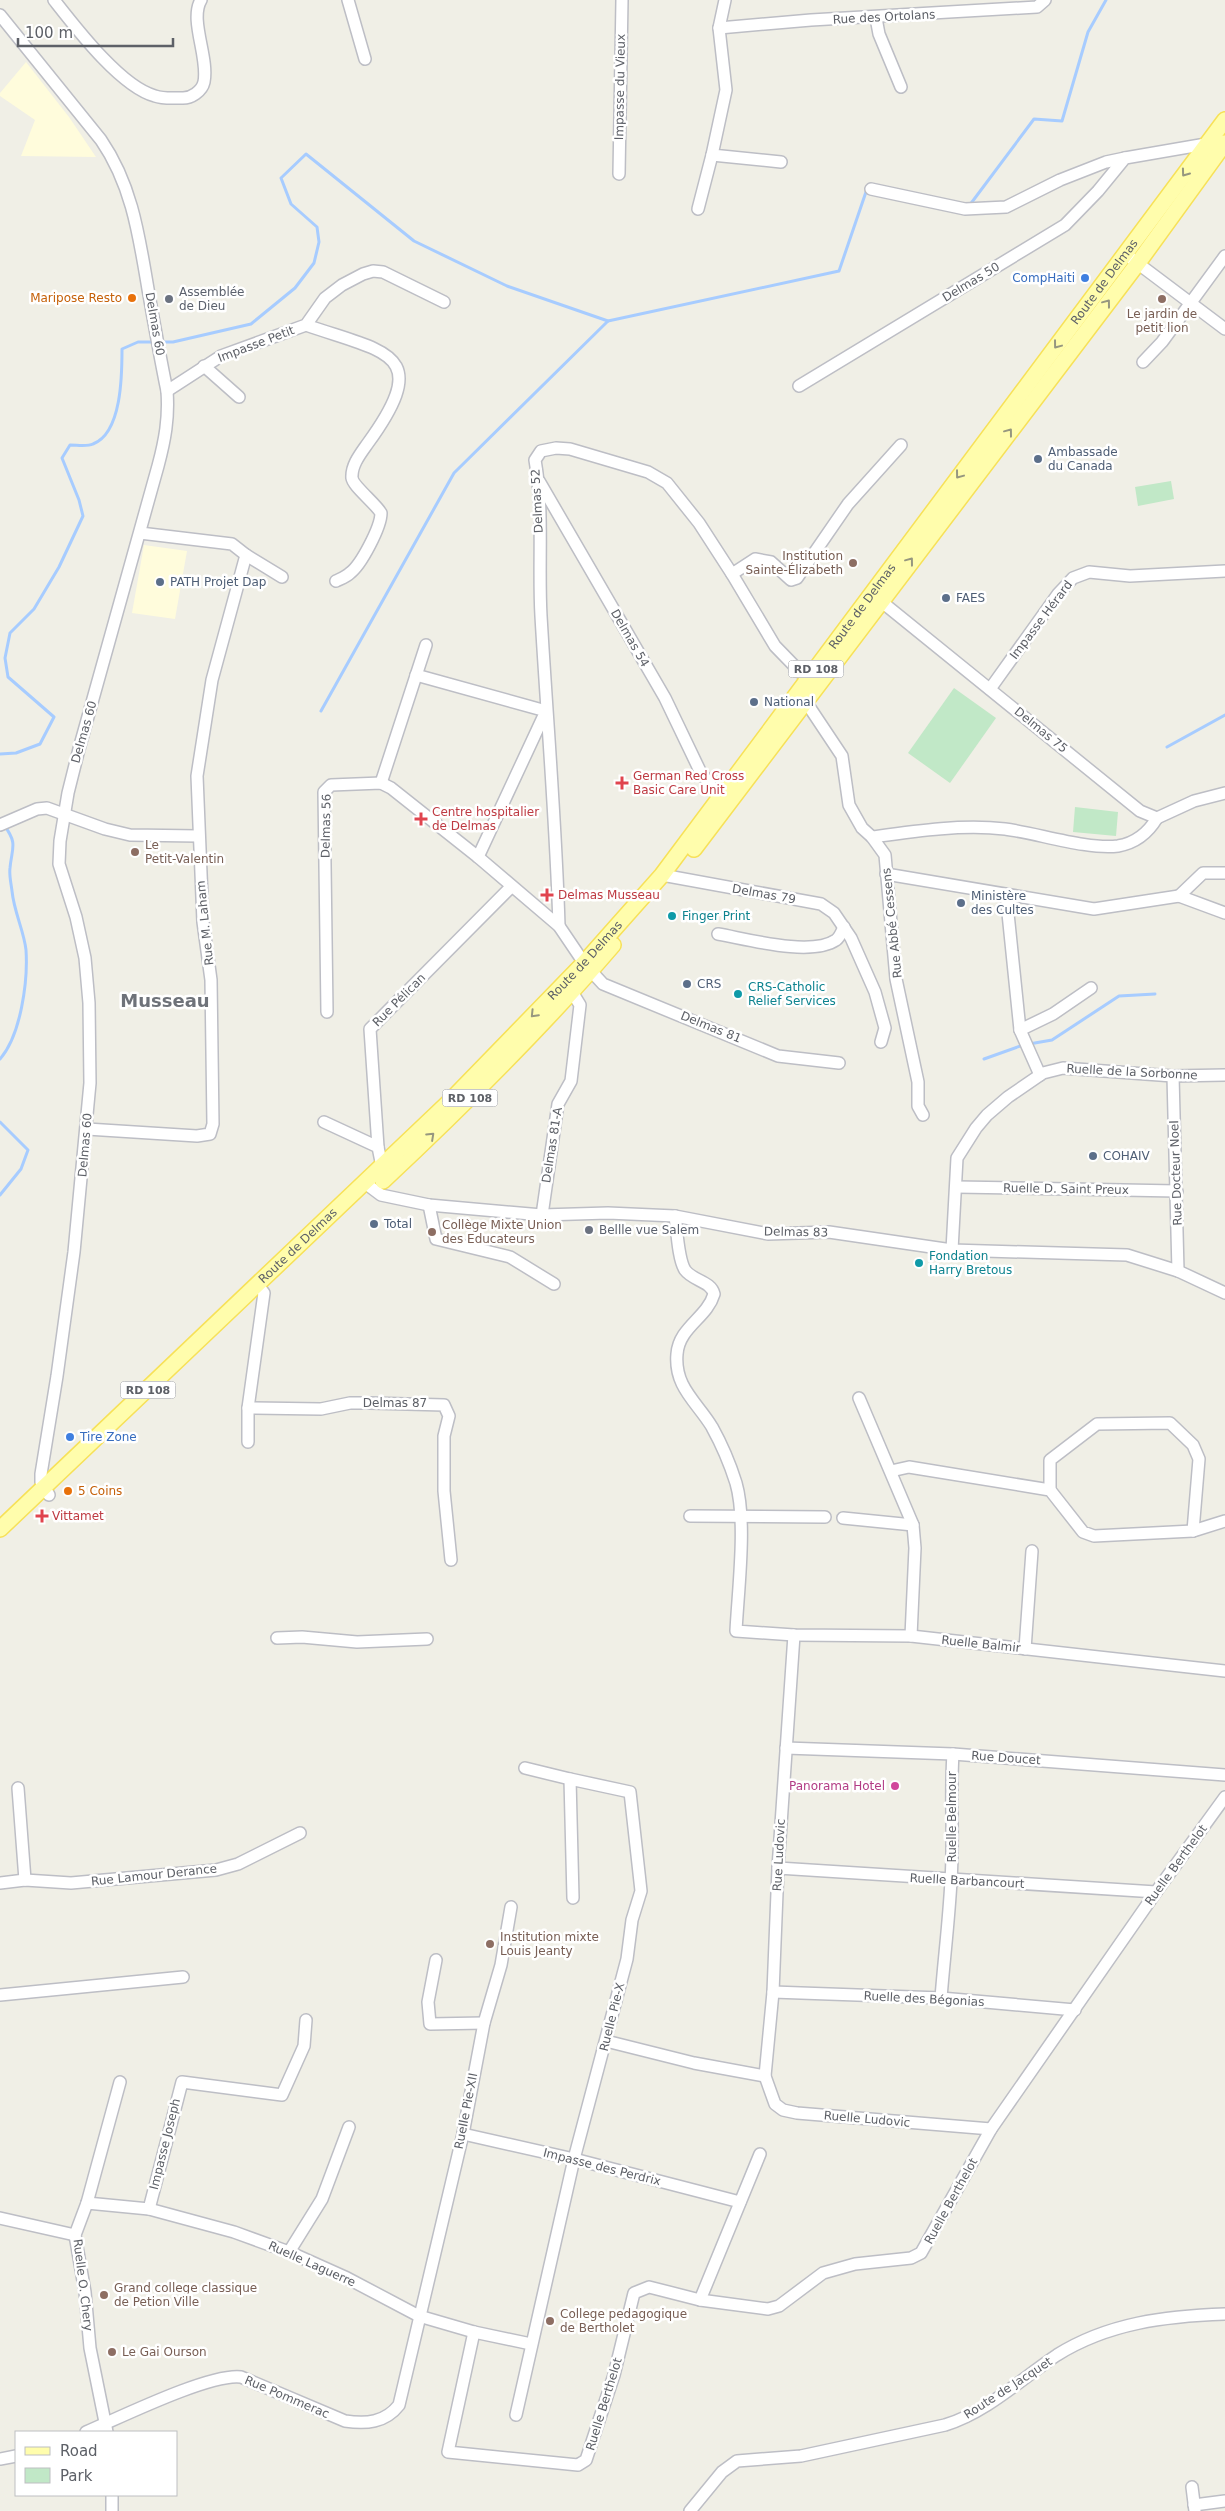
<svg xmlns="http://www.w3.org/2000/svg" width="1225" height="2511" font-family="'DejaVu Sans',sans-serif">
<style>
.commercial{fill:#fffcdc}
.green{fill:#c1e8c7}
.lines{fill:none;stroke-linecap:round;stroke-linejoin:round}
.stream{stroke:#a7ccff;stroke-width:3}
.minor-casing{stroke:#bdbec5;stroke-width:14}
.major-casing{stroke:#f7e158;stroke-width:18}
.minor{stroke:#fff;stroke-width:11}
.major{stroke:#fffdac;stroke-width:15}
.oneway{stroke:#96977f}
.shop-dot{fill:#3f7fe0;stroke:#fff;stroke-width:2}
.food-dot{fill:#e8710a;stroke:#fff;stroke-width:2}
.worship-dot{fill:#6b7280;stroke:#fff;stroke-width:2}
.education-dot{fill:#8d6e63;stroke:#fff;stroke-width:2}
.service-dot{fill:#5c6f8a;stroke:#fff;stroke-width:2}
.health-dot{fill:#e0444e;stroke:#fff;stroke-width:2}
.culture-dot{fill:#0f9aa8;stroke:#fff;stroke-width:2}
.hotel-dot{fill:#d1479c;stroke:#fff;stroke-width:2}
.labels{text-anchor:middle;stroke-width:5;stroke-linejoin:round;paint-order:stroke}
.shield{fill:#fff;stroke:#8e9095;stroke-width:1}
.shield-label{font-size:11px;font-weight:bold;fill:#5d6067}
.street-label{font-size:12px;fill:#5d6067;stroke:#fff}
.shop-label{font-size:12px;fill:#366cbe;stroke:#fff;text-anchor:end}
.worship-label{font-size:12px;fill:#5b616d;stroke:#fff;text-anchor:start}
.food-label{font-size:12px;fill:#c56008;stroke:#fff;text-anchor:end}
.education-label{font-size:12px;fill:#785e54;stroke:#fff;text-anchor:start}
.service-label{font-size:12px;fill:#4e5e75;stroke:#fff;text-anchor:start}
.health-label{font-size:12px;fill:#be3a42;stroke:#fff;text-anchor:start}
.culture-label{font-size:12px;fill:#0d838f;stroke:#fff;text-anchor:start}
.hotel-label{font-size:12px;fill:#b23c85;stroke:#fff;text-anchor:end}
.district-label{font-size:18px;font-weight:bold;fill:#6e7279;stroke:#fff}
</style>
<rect width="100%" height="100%" fill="#f0efe6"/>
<g class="commercial">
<path d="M26,62L69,117L96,157L21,156L35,120L0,96V93Z"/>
<path d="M144,545L187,551L175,619L132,613Z"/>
</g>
<g class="green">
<path d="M1171,481L1174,499L1138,506L1135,487Z"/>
<path d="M954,688L996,718L950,783L908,753Z"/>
<path d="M1075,807L1118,812L1116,836L1073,832Z"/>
</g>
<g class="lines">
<g class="stream">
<path d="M969,206L1034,119L1062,121L1088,32L1106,0"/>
<path d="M321,711L454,473L608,321"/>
<path d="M1167,747L1225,715"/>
<path d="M0,754L16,753L40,744L54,717L8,677L5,658L10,633L34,609L59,567L83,516L79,500L62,458L70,445C77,445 87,447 93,444C122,433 122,374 122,349L138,342H173L251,324L295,288L314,263L319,242L317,227L291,204L281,178L306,154L414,241L507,286L608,321L839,271L867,189"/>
<path d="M1029,1044L1052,1040L1119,996L1155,994"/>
<path d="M0,1059C21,1035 28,981 26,950C24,931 14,912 12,891C11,883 9,875 10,868C12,847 18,844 4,825"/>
<path d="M984,1059L1023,1045"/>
<path d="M0,1122L28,1150L21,1169L0,1195"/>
</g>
<defs>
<g id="minor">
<path d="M54,0C76,28 121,87 155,96C163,99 173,98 181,98C191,99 202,91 204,82C209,57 189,20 201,0"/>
<path d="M348,0L365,59"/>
<path d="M725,0L719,28L726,90L712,155L781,162"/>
<path d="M0,15L101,140C132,185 139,236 148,289C154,323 160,357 167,391C169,418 165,440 158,466L79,749L68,793L60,841L59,864L76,917L85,958L89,1003L90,1083L74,1252L57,1376L41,1474V1482L49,1495"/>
<path d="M876,18L879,34L901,87"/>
<path d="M719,28L811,20L1037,7L1045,0"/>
<path d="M619,174L622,0"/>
<path d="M871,189L965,209L1006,207L1060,180L1106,162L1125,158"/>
<path d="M698,209L712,155"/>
<path d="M1132,259L1225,329"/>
<path d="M306,325C386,353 434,352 368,443C361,453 351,465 352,478C353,486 375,503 381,513C381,527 361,565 350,573C346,577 340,579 336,581"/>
<path d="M1143,362L1162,342L1225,256"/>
<path d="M204,366L239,397"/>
<path d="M799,386L1065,225L1098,191L1125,158L1206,144"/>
<path d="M167,391L221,356L306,325L325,298L342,285L363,274L373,271L383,272L444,302"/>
<path d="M539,481L665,698L700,771L719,797"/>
<path d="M246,555L282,577"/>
<path d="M732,574L755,559L771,562L791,580L797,578L848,504L901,445"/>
<path d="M877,598L1140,811L1157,818L1194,801L1225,793"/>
<path d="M416,675L546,711L478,857"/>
<path d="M990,689L1058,594L1073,578L1089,572L1130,576L1225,571"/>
<path d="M800,698L806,702L842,756L849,805L862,828L872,837L885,855L896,979L918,1082V1106L923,1115"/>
<path d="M381,783L426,645"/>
<path d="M0,825L37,809L47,808L105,829L130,835L198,836"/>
<path d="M872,837C915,831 962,824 1005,829C1037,833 1088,850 1118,846C1136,843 1148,833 1157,818"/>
<path d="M1225,873H1203L1179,896L1225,913"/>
<path d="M886,874L1094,909L1179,896"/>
<path d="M662,875L821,904L834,913L851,938L875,992L885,1028L881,1042"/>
<path d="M1006,894L1020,1030L1040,1075"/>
<path d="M559,926C556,823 547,719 541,616C538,564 544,511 535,460L541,451L556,448L570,449L648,472L667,483L699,523L732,574L775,646L808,680"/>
<path d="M718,934C747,939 811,957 836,940C840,937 842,931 844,927"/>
<path d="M591,971L603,984L778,1056L839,1063"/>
<path d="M327,1012L324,792L331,785L381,783L391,788L478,857L559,926L584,963"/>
<path d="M1020,1030L1053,1014L1091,988"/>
<path d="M1173,1076L1178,1271"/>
<path d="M324,1122L378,1147L382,1167"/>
<path d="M87,1129L197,1136L210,1134L213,1124L211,980L203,922L197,776L212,680L246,555L232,544L140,533"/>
<path d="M378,1147L370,1029L511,887"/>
<path d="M365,1183L381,1195L429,1205L542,1215L608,1213L675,1216L768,1234L829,1232L952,1250L1127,1255L1178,1271L1225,1293"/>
<path d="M956,1187L1177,1191"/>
<path d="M429,1205L436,1239L510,1257L554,1284"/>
<path d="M542,1215L558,1104L571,1081L580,1005L572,992"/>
<path d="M675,1216C677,1230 678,1259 685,1270C693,1281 711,1281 714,1294C707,1318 679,1327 677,1354C674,1387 697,1402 712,1427C722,1445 730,1464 736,1483C747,1521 738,1590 736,1631L794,1635L911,1636L1225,1671"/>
<path d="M952,1250L957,1158L976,1128L987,1115L1008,1097L1043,1073L1063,1068L1173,1076L1225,1075"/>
<path d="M859,1398L913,1525L915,1548L911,1636"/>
<path d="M248,1408L321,1409L350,1403H370L444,1405L449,1416L444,1436V1491L451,1560"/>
<path d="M248,1442V1408L264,1293L258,1285"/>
<path d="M891,1471L909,1467L1050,1490L1083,1532L1094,1536L1193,1531L1225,1521"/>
<path d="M1050,1490V1460L1097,1424L1170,1423L1193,1445L1199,1459L1193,1531"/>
<path d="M690,1516L825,1517"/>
<path d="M843,1518L913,1525"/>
<path d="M794,1635L778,1868L773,1992L765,2076L775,2104L783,2110L797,2113L991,2129"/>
<path d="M277,1638L302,1637L357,1642L427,1639"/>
<path d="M1025,1649L1032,1551"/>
<path d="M786,1748L953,1754L1225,1775"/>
<path d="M525,1768L570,1779"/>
<path d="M18,1788L25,1880"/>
<path d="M778,1868L1156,1892"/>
<path d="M0,1883L25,1880L71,1883L216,1870L238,1864L300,1833"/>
<path d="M436,1960L428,2002L430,2024L484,2023"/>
<path d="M773,1992L941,1998L1075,2010"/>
<path d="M0,1995L183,1977"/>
<path d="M941,1998C944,1959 949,1920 951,1880C954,1838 950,1796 953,1754"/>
<path d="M606,2041L694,2063L765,2076"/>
<path d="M463,2134L574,2159L740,2202"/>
<path d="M87,2203L149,2209L234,2232L289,2252L347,2278L419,2316L474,2332L531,2344"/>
<path d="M149,2209L182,2082L282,2095L304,2046L306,2020"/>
<path d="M0,2218L75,2235"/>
<path d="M289,2252L322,2199L349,2127"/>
<path d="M700,2300L760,2154"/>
<path d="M474,2332L448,2452L578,2465L586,2460L614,2375L634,2293L649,2287L700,2300L768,2309L779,2306L823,2273L855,2264L911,2258L921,2253L991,2129L1156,1892L1225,1797"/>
<path d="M516,2415L574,2159L627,1959L632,1920L641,1891L630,1792L570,1779L573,1898"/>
<path d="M86,2432C119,2418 210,2373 241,2377L345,2421C366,2424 385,2423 399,2405L463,2134L484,2023L501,1965L511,1907"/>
<path d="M107,2432L90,2348L85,2292L75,2235L87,2203L120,2082"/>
<path d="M0,2459L16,2456"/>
<path d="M1192,2487L1195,2511"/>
<path d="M1194,2505L1225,2501"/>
<path d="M112,2511V2495"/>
<path d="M690,2511L722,2472L737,2461L801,2456L945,2425C987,2412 1021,2379 1057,2355C1108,2323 1166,2316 1225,2314"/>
</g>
<g id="major">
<path d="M694,849L1138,263L1225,143"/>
<path d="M383,1181C463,1106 541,1029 613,945"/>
<path id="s1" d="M0,1529L449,1102L584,963L662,875L1225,120"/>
</g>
</defs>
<use href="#minor" class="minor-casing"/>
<use href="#major" class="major-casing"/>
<use href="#minor" class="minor"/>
<use href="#major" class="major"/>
</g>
<defs><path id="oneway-chevron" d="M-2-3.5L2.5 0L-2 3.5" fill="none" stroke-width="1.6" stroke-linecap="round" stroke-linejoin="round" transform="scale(1.25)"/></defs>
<g class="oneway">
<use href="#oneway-chevron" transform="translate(1185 173) rotate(126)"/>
<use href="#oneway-chevron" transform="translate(1107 303) rotate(-53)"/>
<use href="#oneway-chevron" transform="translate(1057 345) rotate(127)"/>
<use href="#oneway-chevron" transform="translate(1009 432) rotate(-53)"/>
<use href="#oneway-chevron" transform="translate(959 475) rotate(127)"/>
<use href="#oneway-chevron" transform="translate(910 561) rotate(-53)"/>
<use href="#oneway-chevron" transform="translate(534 1014) rotate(134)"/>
<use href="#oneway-chevron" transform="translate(431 1136) rotate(-43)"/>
</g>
<g class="shop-dot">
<circle cx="1085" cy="278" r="5"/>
<circle cx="70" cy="1437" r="5"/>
</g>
<g class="food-dot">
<circle cx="132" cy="298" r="5"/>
<circle cx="68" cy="1491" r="5"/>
</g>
<g class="worship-dot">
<circle cx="169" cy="299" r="5"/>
<circle cx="589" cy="1230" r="5"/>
</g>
<g class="education-dot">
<circle cx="1162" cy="299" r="5"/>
<circle cx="853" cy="563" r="5"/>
<circle cx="135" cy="852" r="5"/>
<circle cx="432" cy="1232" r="5"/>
<circle cx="490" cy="1944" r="5"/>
<circle cx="104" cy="2295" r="5"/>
<circle cx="550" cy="2321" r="5"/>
<circle cx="112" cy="2352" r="5"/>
</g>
<g class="service-dot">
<circle cx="1038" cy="459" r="5"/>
<circle cx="160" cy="582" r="5"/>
<circle cx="946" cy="598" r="5"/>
<circle cx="754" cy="702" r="5"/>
<circle cx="961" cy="903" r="5"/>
<circle cx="687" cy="984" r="5"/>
<circle cx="1093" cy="1156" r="5"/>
<circle cx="374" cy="1224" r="5"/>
</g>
<g class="health-dot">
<path d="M619.5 775.5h5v5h5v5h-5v5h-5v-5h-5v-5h5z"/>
<path d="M418.5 811.5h5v5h5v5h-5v5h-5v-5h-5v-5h5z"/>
<path d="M544.5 887.5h5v5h5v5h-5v5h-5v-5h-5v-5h5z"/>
<path d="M39.5 1508.5h5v5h5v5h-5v5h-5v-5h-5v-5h5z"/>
</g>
<g class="culture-dot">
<circle cx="672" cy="916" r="5"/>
<circle cx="738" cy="994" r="5"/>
<circle cx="919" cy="1263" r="5"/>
</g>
<circle class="hotel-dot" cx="895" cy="1786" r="5"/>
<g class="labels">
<g class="shield">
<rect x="788.5" y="660.5" width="55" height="17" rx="4"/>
<rect x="442.5" y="1089.5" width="55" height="17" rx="4"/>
<rect x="120.5" y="1381.5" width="55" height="17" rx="4"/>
</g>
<g class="shield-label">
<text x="816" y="673">RD 108</text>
<text x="470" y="1102">RD 108</text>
<text x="148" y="1394">RD 108</text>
</g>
<g class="street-label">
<text transform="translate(884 17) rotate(-3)" y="4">Rue des Ortolans</text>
<text transform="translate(620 87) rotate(-89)" y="4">Impasse du Vieux</text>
<text dy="4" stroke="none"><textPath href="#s1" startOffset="1671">Route de Delmas</textPath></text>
<text transform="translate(971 282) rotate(-31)" y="4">Delmas 50</text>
<text transform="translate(155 324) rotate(80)" y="4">Delmas 60</text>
<text transform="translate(256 344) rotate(-21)" y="4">Impasse Petit</text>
<text transform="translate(537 501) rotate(-93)" y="4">Delmas 52</text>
<text dy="4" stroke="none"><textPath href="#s1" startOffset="1266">Route de Delmas</textPath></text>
<text transform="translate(1041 620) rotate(-53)" y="4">Impasse Hérard</text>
<text transform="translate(630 638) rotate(60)" y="4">Delmas 54</text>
<text transform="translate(1041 730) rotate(39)" y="4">Delmas 75</text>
<text transform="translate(84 732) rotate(-74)" y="4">Delmas 60</text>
<text transform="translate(326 826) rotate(-89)" y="4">Delmas 56</text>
<text transform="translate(764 894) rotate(10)" y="4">Delmas 79</text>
<text transform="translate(205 923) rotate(-96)" y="4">Rue M. Laham</text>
<text transform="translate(892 923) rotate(-96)" y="4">Rue Abbé Cessens</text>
<text dy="4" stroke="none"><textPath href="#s1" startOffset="816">Route de Delmas</textPath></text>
<text transform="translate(399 1000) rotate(-45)" y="4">Rue Pélican</text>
<text transform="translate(711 1027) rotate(22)" y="4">Delmas 81</text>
<text transform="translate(1132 1072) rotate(3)" y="4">Ruelle de la Sorbonne</text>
<text transform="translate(85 1145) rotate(-85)" y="4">Delmas 60</text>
<text transform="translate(552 1145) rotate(-81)" y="4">Delmas 81-A</text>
<text transform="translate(1176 1173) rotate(-92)" y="4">Rue Docteur Noel</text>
<text transform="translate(1066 1189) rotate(1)" y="4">Ruelle D. Saint Preux</text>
<text transform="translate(796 1232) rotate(1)" y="4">Delmas 83</text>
<text dy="4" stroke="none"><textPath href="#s1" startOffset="411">Route de Delmas</textPath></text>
<text x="395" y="1407">Delmas 87</text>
<text transform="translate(981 1644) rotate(6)" y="4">Ruelle Balmir</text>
<text transform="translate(1006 1758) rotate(4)" y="4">Rue Doucet</text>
<text transform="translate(952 1817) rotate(-90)" y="4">Ruelle Belmour</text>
<text transform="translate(779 1855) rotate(-87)" y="4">Rue Ludovic</text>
<text transform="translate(1176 1865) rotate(-54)" y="4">Ruelle Berthelot</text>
<text transform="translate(154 1875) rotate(-6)" y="4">Rue Lamour Derance</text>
<text transform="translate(967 1881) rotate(3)" y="4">Ruelle Barbancourt</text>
<text transform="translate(924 1999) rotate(3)" y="4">Ruelle des Bégonias</text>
<text transform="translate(612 2017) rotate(-76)" y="4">Ruelle Pie-X</text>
<text transform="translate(466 2111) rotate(-79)" y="4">Ruelle Pie-XII</text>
<text transform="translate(867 2119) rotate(5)" y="4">Ruelle Ludovic</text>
<text transform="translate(165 2144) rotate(-76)" y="4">Impasse Joseph</text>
<text transform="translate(602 2167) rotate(14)" y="4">Impasse des Perdrix</text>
<text transform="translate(951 2201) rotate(-61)" y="4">Ruelle Berthelot</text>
<text transform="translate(312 2264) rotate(24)" y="4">Ruelle Laguerre</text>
<text transform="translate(83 2285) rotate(83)" y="4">Ruelle O. Chery</text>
<text transform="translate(1008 2388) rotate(-33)" y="4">Route de Jacquet</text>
<text transform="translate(287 2397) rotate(23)" y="4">Rue Pommerac</text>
<text transform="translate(604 2404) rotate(-73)" y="4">Ruelle Berthelot</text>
</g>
<g class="shop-label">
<text x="1075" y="282">CompHaiti</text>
<text x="80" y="1441" text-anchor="start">Tire Zone</text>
</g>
<g class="worship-label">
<text x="179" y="296">Assemblée<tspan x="179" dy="14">de Dieu</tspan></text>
<text x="599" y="1234">Bellle vue Salem</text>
</g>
<g class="food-label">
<text x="122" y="302">Maripose Resto</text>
<text x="78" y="1495" text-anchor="start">5 Coins</text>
</g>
<g class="education-label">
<text x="1162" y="318" text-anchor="middle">Le jardin de<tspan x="1162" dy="14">petit lion</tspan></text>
<text x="843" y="560" text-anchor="end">Institution<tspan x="843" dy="14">Sainte-Élizabeth</tspan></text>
<text x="145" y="849">Le<tspan x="145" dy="14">Petit-Valentin</tspan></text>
<text x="442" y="1229">Collège Mixte Union<tspan x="442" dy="14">des Educateurs</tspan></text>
<text x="500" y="1941">Institution mixte<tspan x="500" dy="14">Louis Jeanty</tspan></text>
<text x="114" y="2292">Grand college classique<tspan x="114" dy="14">de Petion Ville</tspan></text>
<text x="560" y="2318">College pedagogique<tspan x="560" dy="14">de Bertholet</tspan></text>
<text x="122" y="2356">Le Gai Ourson</text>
</g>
<g class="service-label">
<text x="1048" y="456">Ambassade<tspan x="1048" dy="14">du Canada</tspan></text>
<text x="170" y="586">PATH Projet Dap</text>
<text x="956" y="602">FAES</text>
<text x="764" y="706">National</text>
<text x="971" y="900">Ministère<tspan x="971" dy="14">des Cultes</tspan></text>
<text x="697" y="988">CRS</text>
<text x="1103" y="1160">COHAIV</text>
<text x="384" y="1228">Total</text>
</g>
<g class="health-label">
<text x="633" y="780">German Red Cross<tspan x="633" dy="14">Basic Care Unit</tspan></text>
<text x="432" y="816">Centre hospitalier<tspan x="432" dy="14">de Delmas</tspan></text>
<text x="558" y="899">Delmas Musseau</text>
<text x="52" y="1520">Vittamet</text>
</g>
<g class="culture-label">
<text x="682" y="920">Finger Print</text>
<text x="748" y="991">CRS-Catholic<tspan x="748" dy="14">Relief Services</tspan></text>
<text x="929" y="1260">Fondation<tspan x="929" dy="14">Harry Bretous</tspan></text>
</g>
<g class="hotel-label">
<text x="885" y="1790">Panorama Hotel</text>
</g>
<g class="district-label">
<text x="165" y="1007">Musseau</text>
</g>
</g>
<rect x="15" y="2431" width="162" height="65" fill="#ffffff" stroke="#bebfc2"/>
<rect x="25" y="2447" width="25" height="8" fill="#fffdac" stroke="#bebfc2"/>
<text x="60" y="2456" font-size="15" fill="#5d6067">Road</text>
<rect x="25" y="2468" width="25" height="15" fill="#c1e8c7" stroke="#bebfc2"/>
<text x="60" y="2481" font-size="15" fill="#5d6067">Park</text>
<path d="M18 38v8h155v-8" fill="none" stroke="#5d6067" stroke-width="2.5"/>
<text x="25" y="38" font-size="15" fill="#5d6067" stroke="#ffffff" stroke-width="4" paint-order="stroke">100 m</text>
</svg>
